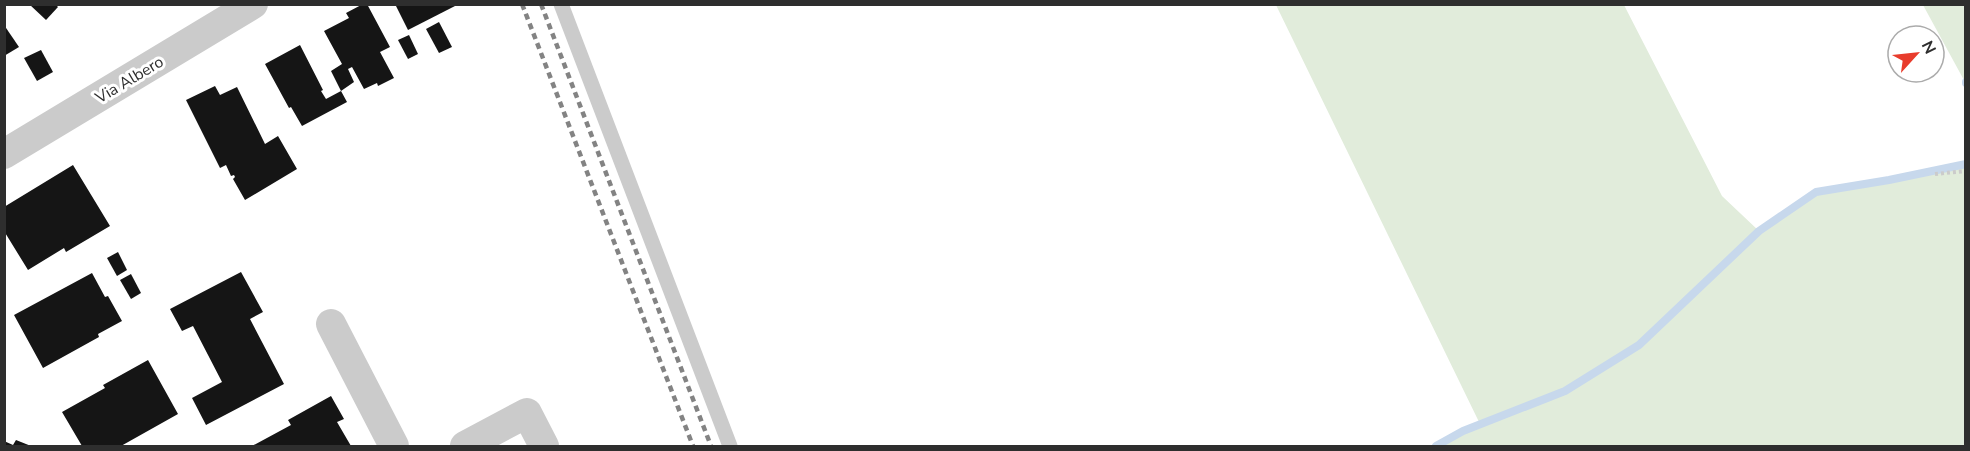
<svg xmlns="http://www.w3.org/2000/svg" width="1970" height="451" font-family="'Nunito Sans',sans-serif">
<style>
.green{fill:#e1ecdb}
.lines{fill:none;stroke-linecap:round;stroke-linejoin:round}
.stream{stroke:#c7d8ec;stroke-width:8}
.building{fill:#151515}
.path{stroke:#cbcbcb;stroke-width:4;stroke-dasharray:3 3;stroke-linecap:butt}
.lane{stroke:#cbcbcb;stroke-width:15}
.street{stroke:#cbcbcb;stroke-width:30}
.rail{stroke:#838383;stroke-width:4.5;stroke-dasharray:6 4.5;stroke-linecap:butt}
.labels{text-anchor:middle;stroke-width:6;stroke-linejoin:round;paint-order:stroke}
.street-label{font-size:16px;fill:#2e2e2e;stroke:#fff}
</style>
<rect width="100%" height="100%" fill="#fff"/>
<g class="green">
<path d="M1276,5H1624L1722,196L1759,231L1816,192L1889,180L1965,164V446H1436L1480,424Z"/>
<path d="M1923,5H1965V83V82Z"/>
</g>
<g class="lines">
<g class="stream">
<path d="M1966,82V83"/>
<path d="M1436,446L1463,431L1565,391L1639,345L1759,231L1816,192L1889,180L1966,164"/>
</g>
</g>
<g class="building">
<path d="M29,4H55L58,7L46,20Z"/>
<path d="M363,4H367L390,47L380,52L394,78L378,86L377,83L364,89L352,67L348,69L354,82L341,91L331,71L342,64L324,31L349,18L346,13Z"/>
<path d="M395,4H454L455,6L408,30Z"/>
<path d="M439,22L452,47L439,53L426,29Z"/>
<path d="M4,25L19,47L4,56Z"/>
<path d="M409,35L418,54L408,59L398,40Z"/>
<path d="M300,45L323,90L321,91L326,99L341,91L347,102L302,126L291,107L289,108L265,64Z"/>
<path d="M41,50L53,72L37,81L24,58Z"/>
<path d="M215,86L220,95L237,87L265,144L278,136L297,169L245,200L233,179L235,177L234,175L231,176L226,165L220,168L186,100Z"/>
<path d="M73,165L110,226L66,252L64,248L28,270L4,231V207Z"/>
<path d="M118,252L127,270L117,276L107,258Z"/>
<path d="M241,272L263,312L250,319L284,384L206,425L192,398L222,382L193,326L182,331L170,309Z"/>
<path d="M92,273L105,297L108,296L122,321L98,334L99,337L43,368L14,315Z"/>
<path d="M131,274L141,293L131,299L120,280Z"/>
<path d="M148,360L178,414L121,446H82L62,412L105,388L103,385Z"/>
<path d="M331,396L344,419L337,422L351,446H252L291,425L288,420Z"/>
<path d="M16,440L31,446H4V441L13,445Z"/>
</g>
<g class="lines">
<path class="path" d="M1935,174L1966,171"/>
<path class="lane" d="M561,4L730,446"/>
<g class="street">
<path d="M4,154L253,4"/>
<path d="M331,324L394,446"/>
<path d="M465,446L527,413L544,446"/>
</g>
<g class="rail">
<path d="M522,4L693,446"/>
<path d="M541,4L711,446"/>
</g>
</g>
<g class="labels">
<g class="street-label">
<text transform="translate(129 79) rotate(-31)" y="6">Via Albero</text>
</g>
</g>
<rect width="1970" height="451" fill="none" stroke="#2e2e2e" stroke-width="12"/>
<g transform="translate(1916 54) rotate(63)"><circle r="28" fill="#ffffff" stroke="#ababab" stroke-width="1.5"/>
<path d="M0-4.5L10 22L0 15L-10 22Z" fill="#e83c2c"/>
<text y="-9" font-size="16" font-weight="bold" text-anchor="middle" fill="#2e2e2e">N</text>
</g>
</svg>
